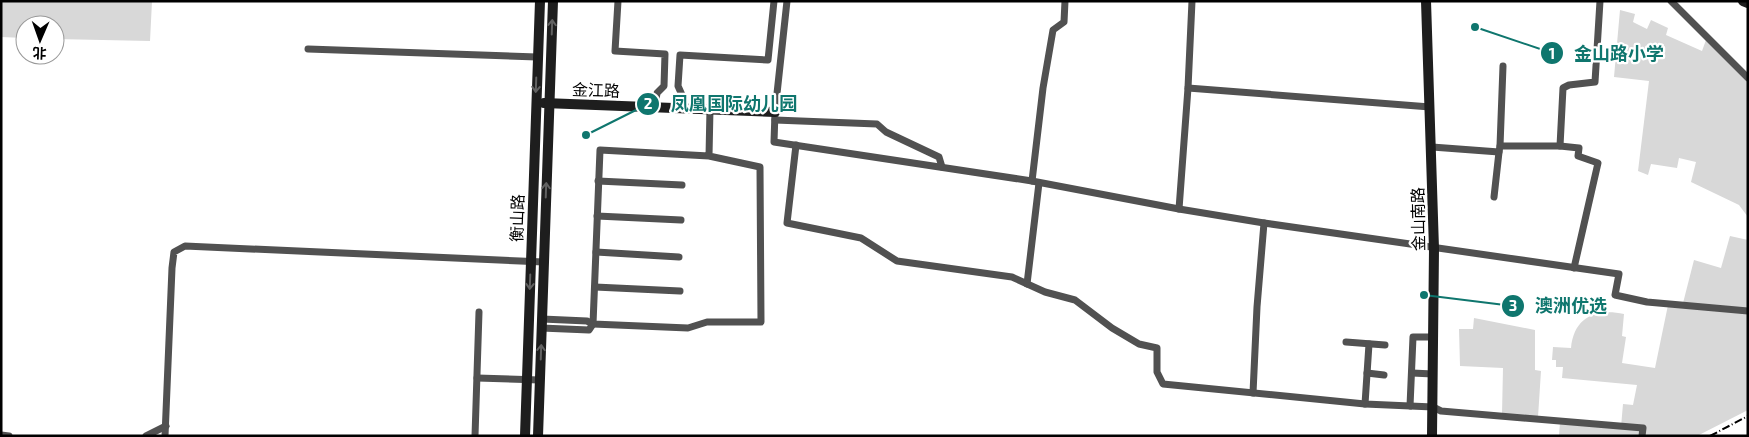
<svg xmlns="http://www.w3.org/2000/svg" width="1749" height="437" font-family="'Exo 2','Noto Sans SC',sans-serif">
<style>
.green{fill:#d8d8d8}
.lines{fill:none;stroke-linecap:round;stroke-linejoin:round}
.street{stroke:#515151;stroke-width:7}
.secondary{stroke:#1e1e1e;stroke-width:10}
.rail{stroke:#000;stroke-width:2;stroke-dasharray:8 2.5 1 2.5;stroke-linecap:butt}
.oneway{stroke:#626262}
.labels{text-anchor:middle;stroke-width:4.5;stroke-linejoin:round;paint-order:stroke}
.street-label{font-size:16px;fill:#000;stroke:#fff}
.leader{fill:none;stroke:#0f766e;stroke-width:2}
.callout-dot{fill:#0f766e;stroke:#fff;stroke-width:2}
.mark-label{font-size:15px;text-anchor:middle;font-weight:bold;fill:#fff}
.callout-label{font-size:18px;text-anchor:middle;font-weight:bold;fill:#0f766e;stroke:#fff;stroke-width:4.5;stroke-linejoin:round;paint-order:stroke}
</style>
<rect width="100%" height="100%" fill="#fff"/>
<g class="green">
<path d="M1,1H152L150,41L55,39V25H25V38L1,37Z"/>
<path d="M1620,10L1635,14L1633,22L1647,29L1651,20L1668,28L1666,35L1702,51L1706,40L1748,83V217L1739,205L1691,182L1696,162L1679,158L1677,168L1651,164L1648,175L1638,171L1649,81L1614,77Z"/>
<path d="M1730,236L1748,240V410L1697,436H1559L1560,422L1621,427L1623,404L1633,405L1637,385L1562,378L1563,367H1556V360H1552L1553,347L1571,348C1574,317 1596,308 1624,314L1622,336L1626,337L1622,363L1655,368L1668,305L1682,307L1694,260L1721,268Z"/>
<path d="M1474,318L1535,330V370L1541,371L1538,417L1502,414L1503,368L1460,366L1459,329H1473Z"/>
</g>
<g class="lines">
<g class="street">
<path d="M618,1L615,51L665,54L664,86L657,93L655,107"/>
<path d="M787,1L775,112L774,142L1032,181L1179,209L1264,223L1619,274L1615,295L1647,302L1748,311"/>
<path d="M1671,1L1748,78"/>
<path d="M308,49L537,57"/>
<path d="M1188,88L1430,107"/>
<path d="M683,108L682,95L678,86L680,55L768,60L774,1"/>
<path d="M775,120L877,124L886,132L939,157L942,167"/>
<path d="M796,145L787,223L861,238L897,261L1012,277L1045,292L1075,300L1112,328L1139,344L1157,348V372L1163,384L1365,404L1433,407L1441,411L1643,428L1642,436"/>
<path d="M1500,146L1503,66"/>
<path d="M1560,146L1579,148L1578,156L1598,163L1574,268"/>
<path d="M1432,147L1499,152L1500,146H1560L1563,88L1569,85L1595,82L1600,1"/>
<path d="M709,156L760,167L761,322H707L688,328L593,324L600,150L709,156L710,109"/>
<path d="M598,181L682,185"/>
<path d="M1032,181L1043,88L1053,30L1064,22L1065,1"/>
<path d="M1494,197L1499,152"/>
<path d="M1179,209L1188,88L1192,1"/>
<path d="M597,216L681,220"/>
<path d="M596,252L679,257"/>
<path d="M1027,284L1039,183"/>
<path d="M595,287L680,291"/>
<path d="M541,328L589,330L593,324L587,321L542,319"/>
<path d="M1346,342L1385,345"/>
<path d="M1367,373L1384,375"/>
<path d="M1412,373L1433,374"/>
<path d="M477,378L540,380"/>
<path d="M1253,393L1257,307L1264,223"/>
<path d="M1365,404L1369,344"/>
<path d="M1410,406L1413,337H1434"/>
<path d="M1,435L9,436"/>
<path d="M146,436L166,426"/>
<path d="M165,436L172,268L174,252L185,246L544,262"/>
<path d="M475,436L479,312"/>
</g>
<g class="secondary">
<path d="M1426,1L1434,249L1432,436"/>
<path d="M1743,1L1748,3"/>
<path d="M544,103L775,112"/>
<path d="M525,436L540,1"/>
<path d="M538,436L553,1"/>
</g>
<path class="rail" d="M1710,436L1748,416"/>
</g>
<defs><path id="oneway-shaft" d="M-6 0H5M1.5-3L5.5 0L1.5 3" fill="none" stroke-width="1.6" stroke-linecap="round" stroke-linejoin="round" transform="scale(1.25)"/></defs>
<g class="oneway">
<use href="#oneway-shaft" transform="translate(552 27) rotate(-88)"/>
<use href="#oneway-shaft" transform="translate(536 85) rotate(92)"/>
<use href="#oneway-shaft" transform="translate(546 190) rotate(-88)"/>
<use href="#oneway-shaft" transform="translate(530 282) rotate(92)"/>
<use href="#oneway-shaft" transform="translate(541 352) rotate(-88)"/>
</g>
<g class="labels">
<g class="street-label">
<text transform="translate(596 90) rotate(2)" y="6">金江路</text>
<text transform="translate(517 218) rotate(-88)" y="6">衡山路</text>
<text transform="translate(1418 219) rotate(-91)" y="6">金山南路</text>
</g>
</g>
<path class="leader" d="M1475 27L1552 53M586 135L648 104M1424 295L1513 306"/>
<g class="callout-dot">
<circle cx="1475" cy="27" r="5"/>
<circle cx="586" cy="135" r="5"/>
<circle cx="1424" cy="295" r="5"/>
<circle cx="1552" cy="53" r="12"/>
<circle cx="648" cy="104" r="12"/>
<circle cx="1513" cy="306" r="12"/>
</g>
<g class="mark-label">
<text x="1552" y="59">1</text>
<text x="648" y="109">2</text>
<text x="1513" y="311">3</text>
</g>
<g class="callout-label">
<text x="1619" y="60">金山路小学</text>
<text x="734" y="110">凤凰国际幼儿园</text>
<text x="1571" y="312">澳洲优选</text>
</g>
<rect width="1749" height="437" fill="none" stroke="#000000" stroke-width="5"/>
<g transform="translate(40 40) rotate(182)"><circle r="24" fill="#ffffff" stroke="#999999"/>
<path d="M0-4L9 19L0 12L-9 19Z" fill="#000000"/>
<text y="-8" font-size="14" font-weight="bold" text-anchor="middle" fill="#000000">北</text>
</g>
</svg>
